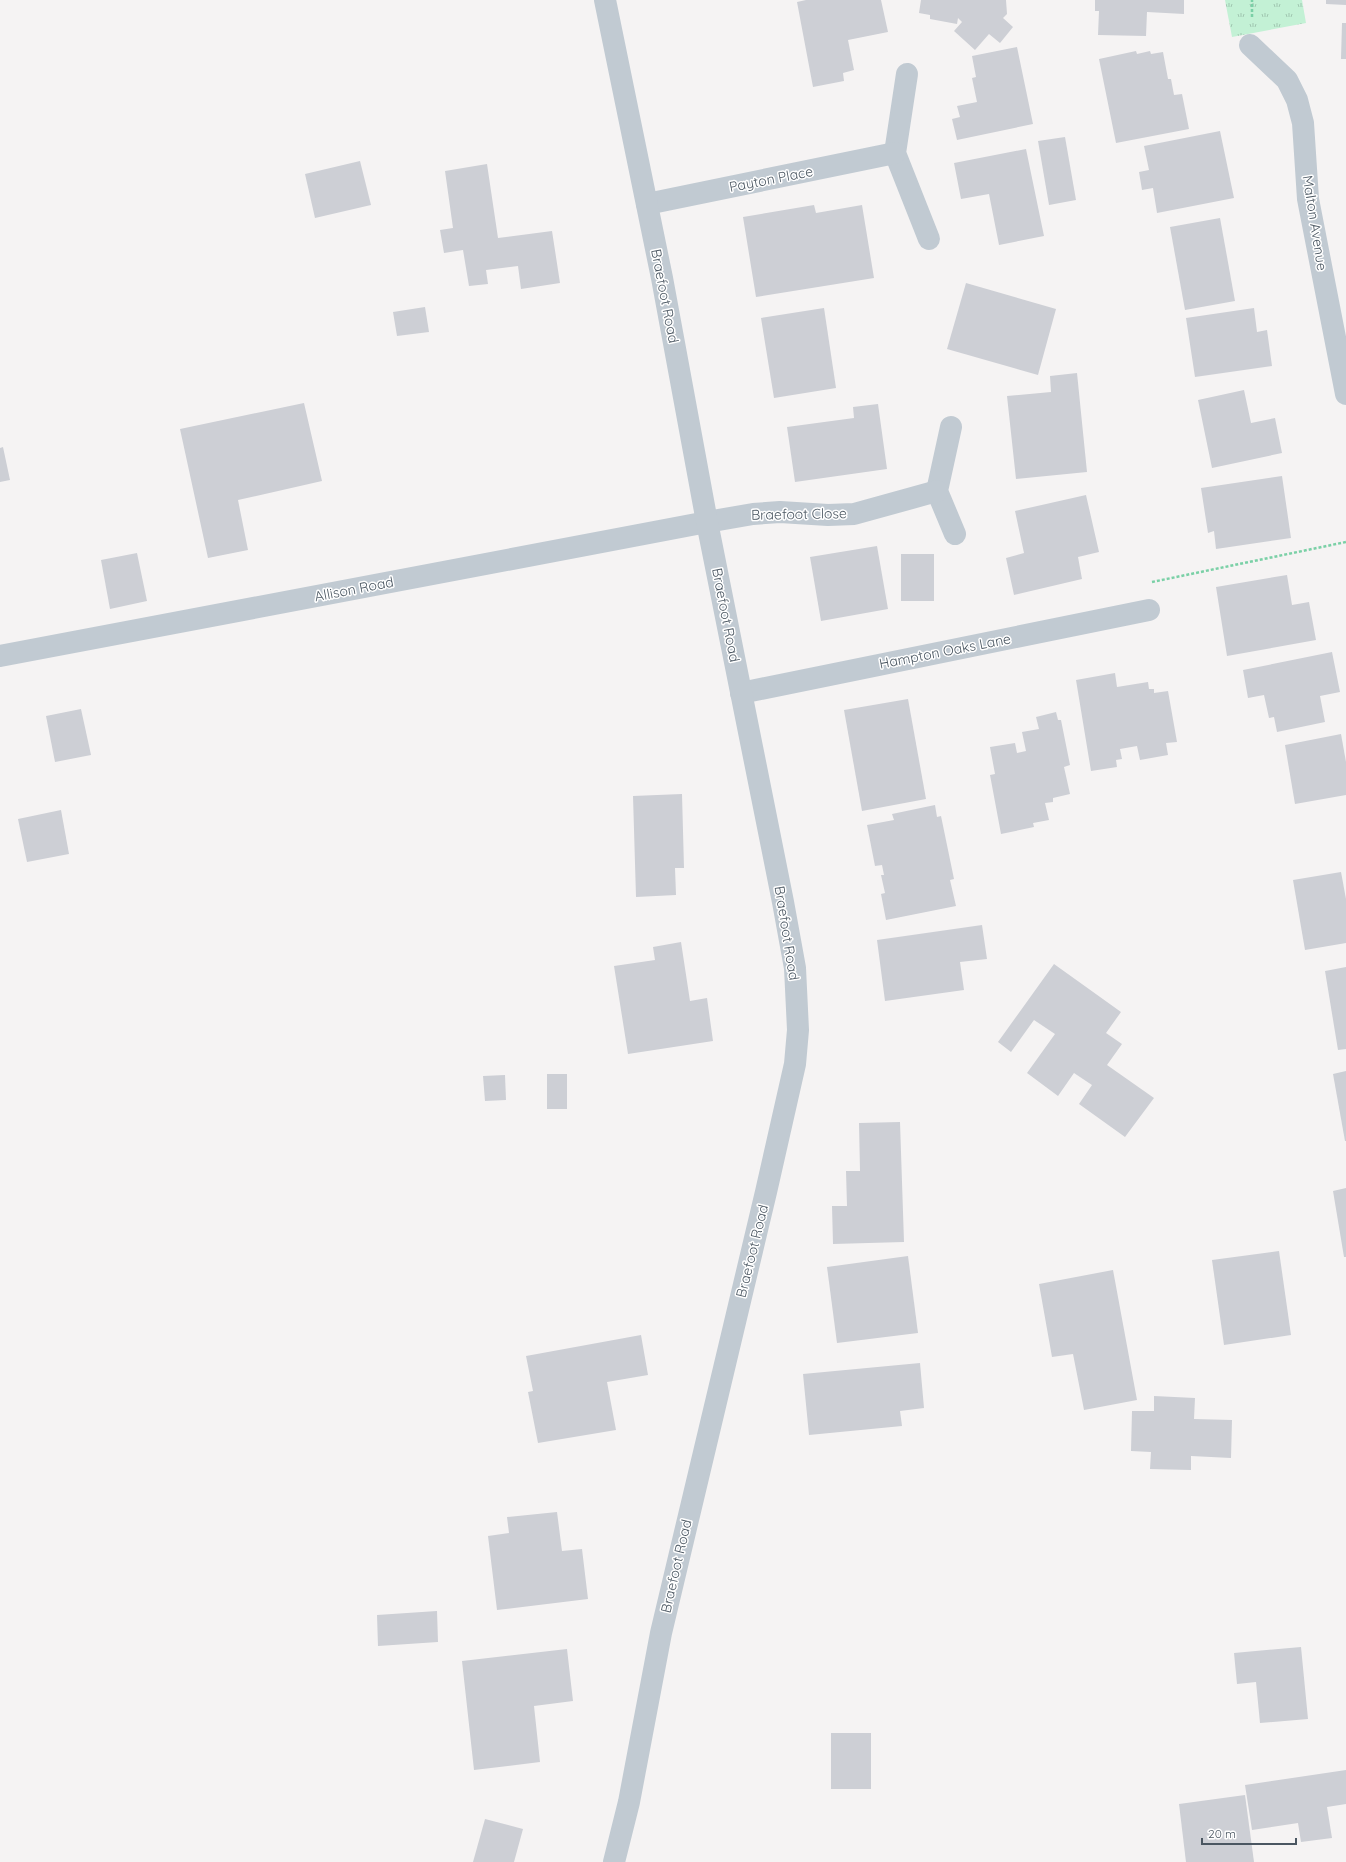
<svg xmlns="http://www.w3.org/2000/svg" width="1346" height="1862" font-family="Quicksand,sans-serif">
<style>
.grass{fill:url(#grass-tufts)}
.building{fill:#cdcfd5}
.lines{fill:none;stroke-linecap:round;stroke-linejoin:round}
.path{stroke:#7ad0a6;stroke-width:2.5;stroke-dasharray:3 2;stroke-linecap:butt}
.minor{stroke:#c1cad2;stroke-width:22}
.tertiary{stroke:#c1cad2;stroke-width:22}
.labels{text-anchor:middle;stroke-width:3;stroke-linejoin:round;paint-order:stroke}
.street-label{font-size:14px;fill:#4a5661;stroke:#fff}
</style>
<defs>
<pattern id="grass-tufts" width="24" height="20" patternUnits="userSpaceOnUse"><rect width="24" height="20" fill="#c3f1d5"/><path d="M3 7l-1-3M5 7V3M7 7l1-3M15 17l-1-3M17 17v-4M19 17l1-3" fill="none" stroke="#a0c6b0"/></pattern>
</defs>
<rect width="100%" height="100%" fill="#f5f3f3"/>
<path class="grass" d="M1225,0H1302L1306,23L1232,37Z"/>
<g class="building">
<path d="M806,0H881L888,32L848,40L854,70L843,73L844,81L813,87L797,2Z"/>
<path d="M921,0H1006L1007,14L1003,18L1013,27L1000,43L989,34L975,50L954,31L962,22L958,18L957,24L930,19V15L919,13Z"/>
<path d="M1095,0H1184V14L1147,12L1146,36L1098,35L1099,11H1095Z"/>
<path d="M1326,0H1346V5L1326,4Z"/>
<path d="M1342,23H1346V59H1341Z"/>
<path d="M1017,47L1033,124L957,140L952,119L960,117L957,106L977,102L972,78L976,77L972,56Z"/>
<path d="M1136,51L1137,54L1150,51L1151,54L1163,52L1168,79H1171L1174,95L1182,94L1189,129L1116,143L1099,59Z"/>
<path d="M1220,131L1234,198L1157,213L1153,188L1142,190L1139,172L1149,170L1144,146Z"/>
<path d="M1065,137L1076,200L1049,205L1038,141Z"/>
<path d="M1026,149L1044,236L999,245L989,194L961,199L954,163Z"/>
<path d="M360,161L371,205L315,218L305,174Z"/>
<path d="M487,164L498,238L552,231L560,283L521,289L518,266L486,270L488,284L469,286L463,250L444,253L440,230L453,228L445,171Z"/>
<path d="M814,205L816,213L862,205L874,278L756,297L743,217Z"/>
<path d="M1220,218L1235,301L1185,310L1170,227Z"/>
<path d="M966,283L1056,309L1038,375L947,349Z"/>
<path d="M425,307L429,332L397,336L393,312Z"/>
<path d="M824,308L836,388L774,398L761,318Z"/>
<path d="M1254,308L1257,332L1267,330L1272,366L1195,377L1186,318Z"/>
<path d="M1077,373L1087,472L1016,479L1007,396L1051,392L1050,376Z"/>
<path d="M1244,390L1251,423L1275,418L1282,453L1212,468L1198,400Z"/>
<path d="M304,403L322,481L238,500L248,550L208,558L180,429Z"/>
<path d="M878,404L887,469L795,482L787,427L854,418L853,407Z"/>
<path d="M3,447L10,480L0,482V448Z"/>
<path d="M1282,476L1291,538L1216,549L1214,531L1208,533L1201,488Z"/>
<path d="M1086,495L1099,552L1078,557L1082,579L1014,595L1006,558L1024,553L1015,511Z"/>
<path d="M877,546L888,609L821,621L810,557Z"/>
<path d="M137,553L147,601L110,609L101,560Z"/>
<rect x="901" y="554" width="33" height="47"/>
<path d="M1287,575L1292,605L1309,602L1316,640L1227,656L1216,587Z"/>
<path d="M1332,652L1340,692L1320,696L1325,722L1277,732L1274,717L1269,718L1264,695L1248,698L1243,670Z"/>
<path d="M1115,673L1117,687L1148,682L1149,689H1154V693L1168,691L1177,742L1166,743L1168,755L1140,760L1137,746L1120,749L1122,759L1116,760L1117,767L1091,771L1076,680Z"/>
<path d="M908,699L926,799L862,811L844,710Z"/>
<path d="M81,709L91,755L55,762L46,716Z"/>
<path d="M1056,712L1058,720H1061L1070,765L1064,767L1070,794L1053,798V802L1045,803L1049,820L1033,823L1034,827L1001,834L990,775L995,774L990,747L1015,743L1017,753L1026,751L1022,732L1039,729L1036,717Z"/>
<path d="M1341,734L1346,762V795L1295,804L1285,745Z"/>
<path d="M682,794L684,868H675L676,895L636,897L633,796Z"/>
<path d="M935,805L937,817L941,816L954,879L950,880L956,906L886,920L881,894L885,893L881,875H884L882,865L875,866L867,825L894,820L892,814Z"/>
<path d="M61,810L69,854L27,862L18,819Z"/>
<path d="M1341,872L1346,899V943L1305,950L1293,880Z"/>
<path d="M982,925L987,959L960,962L964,990L885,1001L877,940Z"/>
<path d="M681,942L690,1001L707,998L713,1041L628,1054L614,966L655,960L653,947Z"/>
<path d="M1054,964L1121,1012L1106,1033L1122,1044L1107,1065L1154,1098L1125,1137L1079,1104L1092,1085L1074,1073L1058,1096L1027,1073L1055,1034L1034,1020L1011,1052L998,1042Z"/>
<path d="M1346,967V1049L1338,1050L1325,971Z"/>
<path d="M1346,1071V1141H1345L1333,1074Z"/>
<rect x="547" y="1074" width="20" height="35"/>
<path d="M505,1075L506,1100L485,1101L483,1076Z"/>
<path d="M900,1122L904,1242L833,1244L832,1206H847L846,1171H860L859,1123Z"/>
<path d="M1346,1188V1257H1344L1333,1191Z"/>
<path d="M1279,1251L1291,1335L1224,1345L1212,1260Z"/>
<path d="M908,1256L918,1333L837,1343L827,1267Z"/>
<path d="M1113,1270L1137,1400L1084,1410L1073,1354L1052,1357L1039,1284Z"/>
<path d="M641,1335L648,1375L607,1382L616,1430L538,1443L528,1392L533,1391L526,1356Z"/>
<path d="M920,1363L924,1408L900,1411L902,1426L809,1435L803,1374Z"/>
<path d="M1154,1396L1195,1398L1194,1419L1232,1420L1231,1458L1191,1456V1470L1150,1469L1151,1452L1131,1451L1132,1411H1154Z"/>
<path d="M557,1512L562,1551L582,1549L588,1599L497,1610L488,1536L509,1533L507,1517Z"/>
<path d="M437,1611L438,1642L378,1646L377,1615Z"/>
<path d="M1301,1647L1308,1719L1260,1723L1256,1682L1237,1684L1234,1653Z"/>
<path d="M567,1649L573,1701L534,1706L540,1762L474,1770L462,1661Z"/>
<rect x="831" y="1733" width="40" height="56"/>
<path d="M1346,1770V1804L1327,1807L1332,1838L1301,1842L1298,1823L1252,1830L1245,1785Z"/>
<path d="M1245,1795L1254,1862H1186L1179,1804Z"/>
<path d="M485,1819L523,1829L514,1862H473Z"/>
</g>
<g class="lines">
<g class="path">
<path d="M1252,17V0"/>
<path d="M1152,582L1346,542"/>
</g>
<g class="minor">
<path d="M1250,45L1287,80L1297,100L1303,123L1308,199L1346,394"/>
<path d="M907,74L895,153L929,239"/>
<path d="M647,204L895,153"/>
<path d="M951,427L937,491L955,534"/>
<path d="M0,656L707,522L753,514L780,512L828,515L854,514L937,491"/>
<path d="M741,693L1149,610"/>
</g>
<path class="tertiary" d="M605,0L662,278L707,522L783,902L795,968L798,1030L795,1064L766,1192L661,1633L629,1802L614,1862"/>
</g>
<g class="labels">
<g class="street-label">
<text transform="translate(771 179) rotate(-11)" y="5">Payton Place</text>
<text transform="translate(1315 223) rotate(81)" y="5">Malton Avenue</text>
<text transform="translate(665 296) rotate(79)" y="5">Braefoot Road</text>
<text transform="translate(799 514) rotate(-1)" y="5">Braefoot Close</text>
<text transform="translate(354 589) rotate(-11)" y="5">Allison Road</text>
<text transform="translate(726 615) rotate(79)" y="5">Braefoot Road</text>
<text transform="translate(945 651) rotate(-11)" y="5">Hampton Oaks Lane</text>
<text transform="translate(787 933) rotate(81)" y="5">Braefoot Road</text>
<text transform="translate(752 1251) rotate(-76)" y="5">Braefoot Road</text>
<text transform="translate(676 1566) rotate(-77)" y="5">Braefoot Road</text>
</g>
</g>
<path d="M1202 1838v6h94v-6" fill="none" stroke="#4a5661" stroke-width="2"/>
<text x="1208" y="1838" font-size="12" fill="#4a5661" stroke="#ffffff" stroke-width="3" paint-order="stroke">20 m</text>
</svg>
